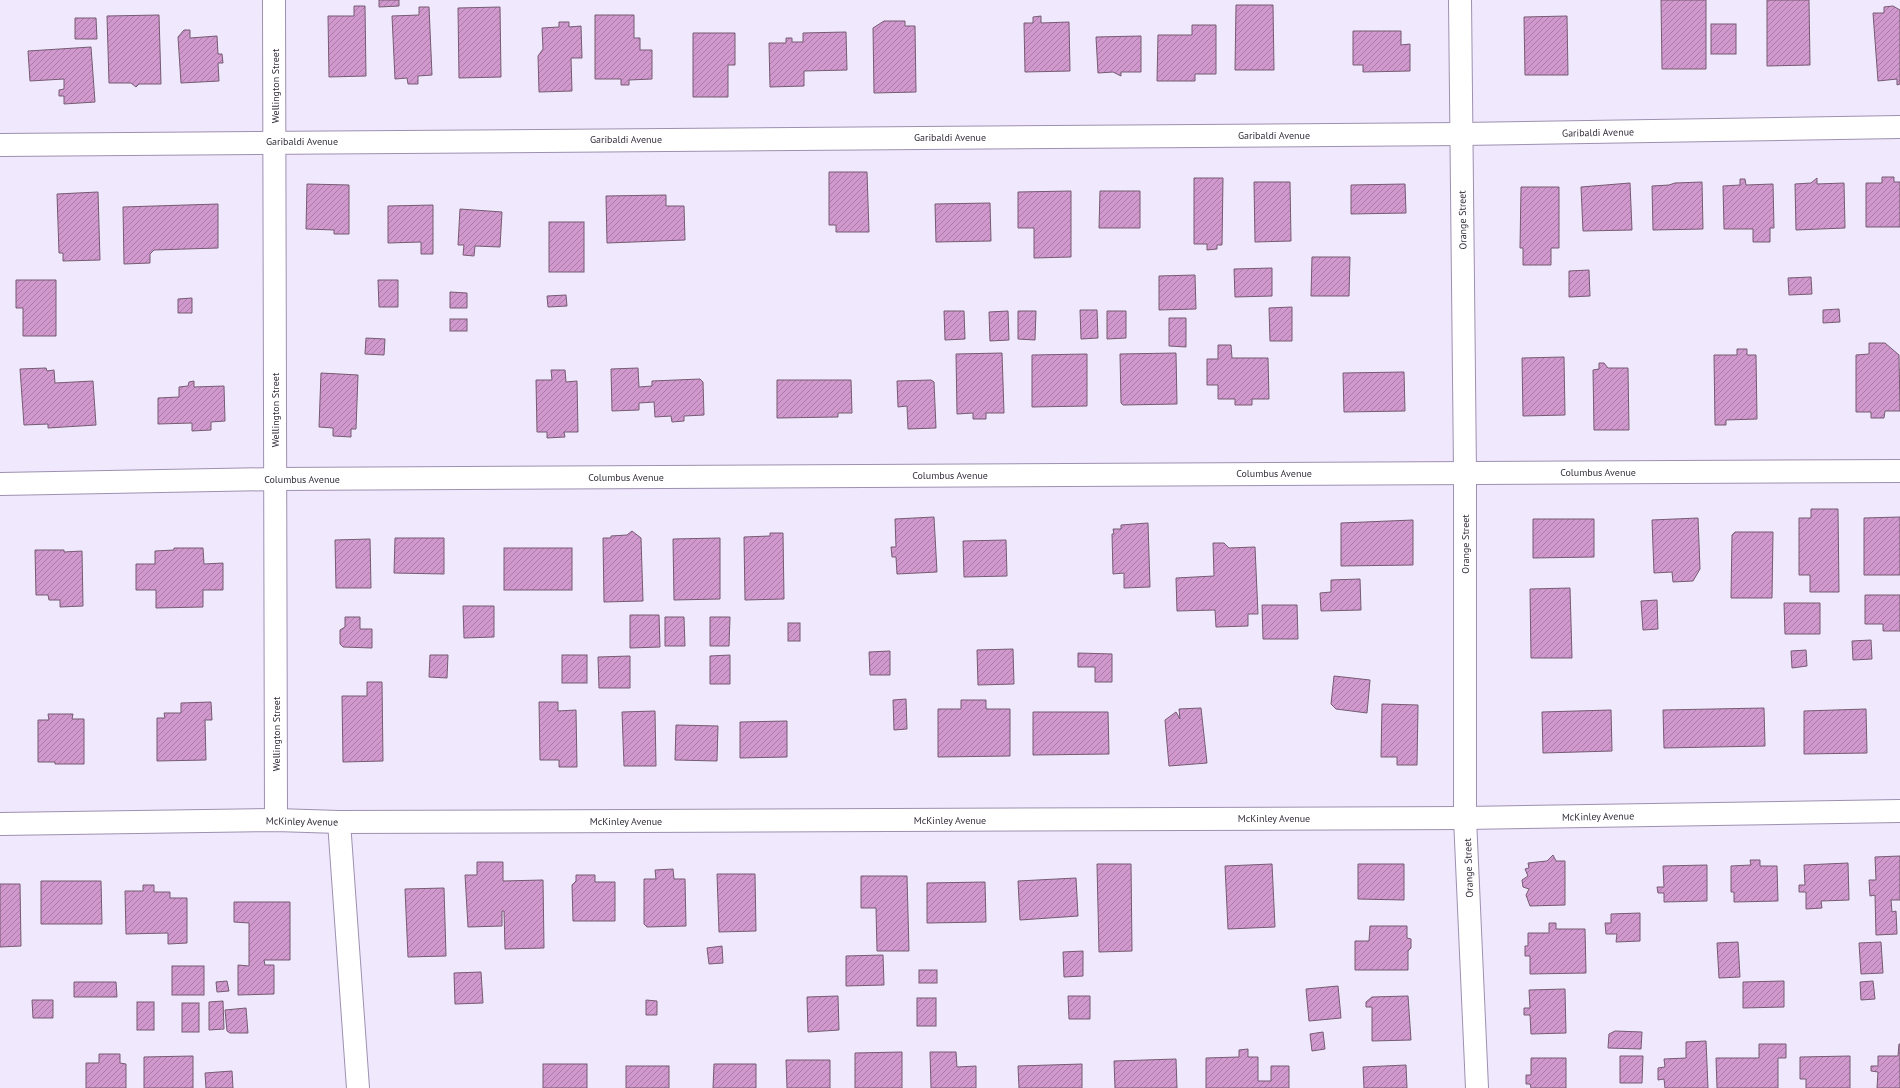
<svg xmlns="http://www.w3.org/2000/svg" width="1900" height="1088" font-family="'PT Sans',sans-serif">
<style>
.building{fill:url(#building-hatch);stroke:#755b73}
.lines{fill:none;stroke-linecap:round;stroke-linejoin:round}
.street-casing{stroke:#9e90b0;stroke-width:24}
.street{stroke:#fff;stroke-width:22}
.labels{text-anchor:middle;stroke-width:4;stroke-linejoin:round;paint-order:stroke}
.street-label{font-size:10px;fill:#332d3a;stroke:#fff}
</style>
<defs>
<pattern id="building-hatch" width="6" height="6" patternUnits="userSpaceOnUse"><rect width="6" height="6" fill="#d098cc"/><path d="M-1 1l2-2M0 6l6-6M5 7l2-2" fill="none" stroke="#a97ca7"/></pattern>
</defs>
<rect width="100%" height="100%" fill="#f0e8fc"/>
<g class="building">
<path d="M379,0H399V6L379,7Z"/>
<path d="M1661,0H1706V69H1662Z"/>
<path d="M1767,0H1809L1810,65L1767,66Z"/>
<path d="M1236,5H1273L1274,70H1235Z"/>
<path d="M354,6H365L366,76L329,77L328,16H354Z"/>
<path d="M1893,6L1900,10V84L1897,85V79L1878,81L1873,13H1884V7Z"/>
<path d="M419,7H429L432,75L418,76V84H408L407,78L395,79L392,16L419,15Z"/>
<path d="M500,7L501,77L459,78L458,8Z"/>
<path d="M159,15L161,84H139L136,87L131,83H109L107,16Z"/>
<path d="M595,15H634V38H640V50H652V79L629,80V85H621V79H595Z"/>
<path d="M1041,16V23L1069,22L1070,71L1025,72L1024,23H1033V17Z"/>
<path d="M1567,16L1568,75H1525L1524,17Z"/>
<path d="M75,18H96L97,39H75Z"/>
<path d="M884,21H905V26H915L916,92L874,93L873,28Z"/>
<path d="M559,22H569V27L581,26L582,58H571L572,91L539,92L538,56L543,49L542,28L559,27Z"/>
<rect x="1711" y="24" width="25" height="30"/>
<path d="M1192,25H1216V74H1195V81H1157L1158,35H1192Z"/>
<path d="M184,30H190V38L217,36L218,54H222L223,63H218L219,81L181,83L178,37Z"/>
<path d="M1353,31H1401V45L1410,44V71L1363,72V65H1353Z"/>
<path d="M846,32L847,70L804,71V86L770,87L769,43H786V38H792V42H803V33Z"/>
<path d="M693,33H735V65H728V97H693Z"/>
<path d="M1141,36V72H1121V76L1113,72L1098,73L1096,37Z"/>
<path d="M91,47L95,102L64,104V96H59V90L64,89V79L30,81L28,51Z"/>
<path d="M829,172H867L869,232H836V225H829Z"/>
<path d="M1882,177H1894V182H1900V227H1866V183H1882Z"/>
<path d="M1194,178H1223L1222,245H1217V249L1207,250V244H1194Z"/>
<path d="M1817,178V184L1844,183L1845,228L1796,230L1795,184L1811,183Z"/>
<path d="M1740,179H1745L1746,185L1773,184L1774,228H1770V242H1753V229H1724L1723,186L1740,185Z"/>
<path d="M1254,182H1290L1291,241L1255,242Z"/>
<path d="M1702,182L1703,229L1653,230L1652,186L1669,185L1675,183Z"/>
<path d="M1630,183L1632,230L1583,231L1581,187Z"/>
<path d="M307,184L349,185V234H334V230L306,229Z"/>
<path d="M1405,184L1406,213L1351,214V185Z"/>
<path d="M1521,187H1559V248H1551V265H1523V248H1520Z"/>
<path d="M1071,191V257L1034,258V228H1018V192Z"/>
<path d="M1100,191H1140V228H1099Z"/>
<path d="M98,192L100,260L63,261V253H59L57,194Z"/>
<path d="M666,195V206H684L685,240L607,243L606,196Z"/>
<path d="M990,203L991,241L936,242L935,204Z"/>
<path d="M218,204V248L154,250L150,254V263L124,264L123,207Z"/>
<path d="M433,205V254H421V242L388,243V206Z"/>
<path d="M460,209L502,212L500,247L475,246L474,256L463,255L464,245H458Z"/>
<rect x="549" y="222" width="35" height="50"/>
<path d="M1312,257H1350L1349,296H1311Z"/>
<path d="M1272,268V296L1235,297L1234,269Z"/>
<path d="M1589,270L1590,296L1569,297V271Z"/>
<path d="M1195,275L1196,309L1159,310V276Z"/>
<path d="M1811,277L1812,294L1789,295L1788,278Z"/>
<path d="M16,280H56V336H23V308H16Z"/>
<path d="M378,280H398V307H379Z"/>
<path d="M450,292L467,293V308H450Z"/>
<path d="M566,295L567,306L548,307L547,296Z"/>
<path d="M192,298V313H178V299Z"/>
<path d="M1292,307V341H1270L1269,308Z"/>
<path d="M1839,309L1840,322L1823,323V310Z"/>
<path d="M1080,310H1097L1098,338L1081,339Z"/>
<path d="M944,311H964L965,339L945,340Z"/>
<path d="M1008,311L1009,340L990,341L989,312Z"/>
<path d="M1018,311H1036L1035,340L1018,339Z"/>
<path d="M1107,311H1126V338L1107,339Z"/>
<path d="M1169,318H1186V347L1169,346Z"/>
<rect x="450" y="319" width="17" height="12"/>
<path d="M366,338L385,339L384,355L365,354Z"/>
<path d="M1869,343H1885L1899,355L1900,411H1885L1884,418H1871V412H1856V355L1869,354Z"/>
<path d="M1218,345H1231L1232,358H1268L1269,399H1252V405H1235V399H1218V385H1207V359H1218Z"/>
<path d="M1737,349H1747V355H1756L1757,419L1726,420V425H1715L1714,355H1737Z"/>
<path d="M1002,353L1004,413H986V419H973V413L957,414L956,354Z"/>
<path d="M1176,353L1177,404L1123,405L1121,403L1120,354Z"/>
<path d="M1087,354V406L1032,407V355Z"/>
<path d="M1564,357L1565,415L1523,416L1522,358Z"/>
<path d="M1599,363H1604L1608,368H1628L1629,430H1594L1593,370L1599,369Z"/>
<path d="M46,368L47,371L54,370L55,383L93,381L96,425L48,428V424L24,425L20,369Z"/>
<path d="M638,368L639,387L652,386V381L700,379L703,382L704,415L684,416V421L672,422L671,416L655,417L654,402L639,403V410L612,411L611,369Z"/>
<path d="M551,370H565L566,382L577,381L578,432H564L565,437L547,438V432H537L536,380H552Z"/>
<path d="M1404,372L1405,411L1344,412L1343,373Z"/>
<path d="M321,373L358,375L356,429H351V437L333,436V428L319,427Z"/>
<path d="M777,380H851L852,413H838V417L777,418Z"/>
<path d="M931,380L934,382L936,428L908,429L907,406L898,407L897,381Z"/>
<path d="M194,381V387L224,386L225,421L211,422V430L192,431V423L158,424V398L179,397V387L188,386L189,382Z"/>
<path d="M1811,509H1838L1839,592H1810V575H1799V518H1811Z"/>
<path d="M934,517L937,572L897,574L896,557H892L891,547H896L895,519Z"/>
<path d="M1900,517V575H1864V518Z"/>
<path d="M1698,518L1700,569L1693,581L1673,582L1672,572L1654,573L1652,520Z"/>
<path d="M1533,519H1594V557L1533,558Z"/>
<path d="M1413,520V565L1341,566V523Z"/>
<path d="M1148,523L1150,587L1124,588V573L1113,574L1112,534H1114L1113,529H1121V525Z"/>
<path d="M632,531L641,538L643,601L604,602L603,538H611V536L627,535Z"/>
<path d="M1735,532H1773L1772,598H1731L1732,535Z"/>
<path d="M770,533H783L784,599L745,600L744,537L770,536Z"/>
<path d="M395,538H444V574L394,573Z"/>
<path d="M720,538V599L674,600L673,539Z"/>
<path d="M370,539L371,588H336L335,540Z"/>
<path d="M1006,540L1007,576L964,577L963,541Z"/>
<path d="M1213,543H1224L1229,548L1255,547L1258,614H1248V626L1216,627L1215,610L1177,611L1176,578L1214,576Z"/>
<path d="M174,548H203L204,564L223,563V590H203V607L156,608V590H136V564H155V551L174,550Z"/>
<rect x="504" y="548" width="68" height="42"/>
<path d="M35,550H64V552L82,551L83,606L60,607V600H49L48,595H36Z"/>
<path d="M1360,579L1361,610L1321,611L1320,593L1331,592V580Z"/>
<path d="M1570,588L1572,658H1531L1530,589Z"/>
<path d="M1865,595H1900V631H1883V624H1865Z"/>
<path d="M1657,600L1658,629L1643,630L1641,601Z"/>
<path d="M1784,603H1820V634H1785Z"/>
<path d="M1262,605H1297L1298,639H1263Z"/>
<path d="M463,606H494V637L464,638Z"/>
<path d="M630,615H659L660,647L630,648Z"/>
<path d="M345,617H360V629H372V648L343,647L340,644V630L345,627Z"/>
<path d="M665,617H684L685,646H665Z"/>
<path d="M710,617H730L729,646H710Z"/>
<rect x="788" y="623" width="12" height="18"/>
<path d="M1871,640L1872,659L1853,660L1852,641Z"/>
<path d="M1013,649L1014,684L978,685L977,650Z"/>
<path d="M1806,650L1807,666L1792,668L1791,651Z"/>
<path d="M890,651V675H870L869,652Z"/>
<path d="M1078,653L1112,654V682H1095V667H1078Z"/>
<path d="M430,655H448L447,678L429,677Z"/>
<rect x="562" y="655" width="25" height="28"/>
<path d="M730,655V684H710V656Z"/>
<path d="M630,656V688H599L598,657Z"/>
<path d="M1334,676L1370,680L1367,713L1336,709L1331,704Z"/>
<path d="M367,682H382L383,761L343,762L342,696H367Z"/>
<path d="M906,699L907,729L894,730L893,700Z"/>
<path d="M961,700H986V709H1010V756L938,757V709H961Z"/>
<path d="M211,702L212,720H205L206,760L157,761V718H165L164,713H181V703Z"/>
<path d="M539,702H558V711L576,710L577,767H559V760H540Z"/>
<path d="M1382,704L1418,705L1417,765H1397V757H1381Z"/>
<path d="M1201,708L1207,763L1169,766L1165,720L1176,712L1180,719L1179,709Z"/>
<path d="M1764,708L1765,746L1664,748L1663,710Z"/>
<path d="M1866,709L1867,753L1804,754V711Z"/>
<path d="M1611,710L1612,751L1543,753L1542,712Z"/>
<path d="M655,711L656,766H624L622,712Z"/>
<path d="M1033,712H1108L1109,754L1033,755Z"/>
<path d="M48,714H73L72,719H84V764H55V762H38V720H49Z"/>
<path d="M787,721V757L740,758V722Z"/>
<path d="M676,725L718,726L717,761L675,760Z"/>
<path d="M1553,855L1556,861H1565V905L1530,906L1526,895L1529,889L1523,887L1522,880L1528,876L1525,869L1529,868L1528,863L1547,861Z"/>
<path d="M1900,856V900H1891L1892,912L1896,911L1897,934L1876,935L1875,895L1870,896L1869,880H1876L1875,857Z"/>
<path d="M1750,860H1760V866H1777L1778,901L1734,902V892H1731V866L1751,865Z"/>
<path d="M477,862H503V881L543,880L544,948L505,949L504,911H502V926L468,927L465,875H477Z"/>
<path d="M1848,863L1849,900L1821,901L1822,908L1806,909V892H1799V885H1805L1804,865Z"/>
<path d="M1097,864H1131L1132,951L1099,952Z"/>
<path d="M1272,864L1275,927L1228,929L1225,866Z"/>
<path d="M1358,864H1404V900L1358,899Z"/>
<path d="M1707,865V901L1664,902V893H1658L1657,887H1664L1663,866Z"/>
<path d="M673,869L674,879H685L686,926L647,927L644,924V879H656L655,870Z"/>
<path d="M717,874H755L756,931L719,932Z"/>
<path d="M576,875H595V882H615V921H573L572,885L576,881Z"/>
<path d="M861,876H907L909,951H877L876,908H861Z"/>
<path d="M1076,878L1078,916L1020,920L1018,881Z"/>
<path d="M41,881H101L102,924H41Z"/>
<path d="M985,882L986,922L927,923V883Z"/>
<path d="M0,884H20L21,946L0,947Z"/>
<path d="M143,885H154V892H170V898H187V943L168,944V933L126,934L125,891H143Z"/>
<path d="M444,888L446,956L408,957L405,889Z"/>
<path d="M234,902H290V960H264L265,965H274V994L238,995V965L249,966V923L234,922Z"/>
<path d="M1640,913V941L1616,942L1617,934H1606L1605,923H1611V914Z"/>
<path d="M1549,923H1556V929H1585L1586,973L1530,974V956H1525V946H1528V933H1549Z"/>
<path d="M1370,926H1407V938L1411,939V948L1408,951V970H1355V941H1369Z"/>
<path d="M1738,942L1740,977L1719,978L1717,943Z"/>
<path d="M1881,942L1883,973L1861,974L1859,943Z"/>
<path d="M722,946L723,963L709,964L707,948Z"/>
<path d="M1083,951V976L1064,977L1063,952Z"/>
<path d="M883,955L884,985L846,986V956Z"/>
<rect x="172" y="966" width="32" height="29"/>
<rect x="919" y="970" width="18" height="13"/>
<path d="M481,972L483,1003L455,1004L454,973Z"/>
<path d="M227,981L229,991L217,992L216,982Z"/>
<path d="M1784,981V1007L1743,1008V982Z"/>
<path d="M1873,981L1875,999L1861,1000L1860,982Z"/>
<path d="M74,982H116L117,997H74Z"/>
<path d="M1338,986L1341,1018L1309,1021L1306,989Z"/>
<path d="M1565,989L1566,1033L1531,1034L1530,1015H1524V1008H1530L1529,990Z"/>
<path d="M838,996L839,1030L808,1032L807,997Z"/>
<path d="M1068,996H1090V1019H1069Z"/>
<path d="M1408,996L1411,1040L1372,1041V1007H1366V1002L1372,997Z"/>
<rect x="917" y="998" width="19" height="28"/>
<path d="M32,1000H53V1018H33Z"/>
<path d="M646,1000L657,1001V1015H646Z"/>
<path d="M223,1001L224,1029L209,1030V1002Z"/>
<rect x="137" y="1002" width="17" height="28"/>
<rect x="182" y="1003" width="17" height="29"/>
<path d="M246,1008L248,1033H230L227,1031L225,1010Z"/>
<path d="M1615,1031L1642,1032L1641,1049L1608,1048L1609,1034Z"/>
<path d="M1323,1032L1325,1049L1312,1051L1310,1034Z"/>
<path d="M1706,1041L1708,1088H1665L1664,1079L1658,1080V1068L1665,1067L1664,1059L1686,1058V1042Z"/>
<path d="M1759,1044H1786V1058H1778V1088H1717L1716,1058H1759Z"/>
<path d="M1899,1044H1900V1088H1877L1878,1072L1871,1071V1066H1878V1056H1898Z"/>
<path d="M1248,1049V1057H1258V1081H1271V1066H1289V1088H1206V1058L1239,1057V1050Z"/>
<path d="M902,1052V1088H855V1053Z"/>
<path d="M930,1052H956L957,1067L976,1066V1088H931Z"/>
<path d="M99,1054H120V1063L126,1064V1088H86V1063H99Z"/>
<path d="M193,1056V1088H144V1057Z"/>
<path d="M1620,1056H1643L1642,1083H1620Z"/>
<path d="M1850,1056V1088H1806V1079H1800V1057Z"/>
<path d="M1531,1058H1566V1088H1531L1530,1084H1526V1075H1531Z"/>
<path d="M1176,1059L1177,1088H1115L1114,1061Z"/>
<path d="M786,1060H830V1088H787Z"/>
<rect x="543" y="1064" width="44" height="24"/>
<path d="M714,1064H756V1088H713Z"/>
<path d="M1082,1064V1088H1019L1018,1066Z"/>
<path d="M1406,1065L1407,1088H1364L1363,1067Z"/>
<rect x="626" y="1066" width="43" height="22"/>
<path d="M232,1071L233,1088H206L205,1073Z"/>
</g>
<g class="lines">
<defs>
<g id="street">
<path d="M274,0L276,820"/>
<path d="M1460,0L1465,472V818L1477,1088"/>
<path d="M0,145L1462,134L1900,127"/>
<path d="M0,484L275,479L1900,471"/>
<path d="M339,822L358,1088"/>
<path d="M0,824L276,820L339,822L1465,818L1900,811"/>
</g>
</defs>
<use href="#street" class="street-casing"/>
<use href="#street" class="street"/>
</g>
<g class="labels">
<g class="street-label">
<text transform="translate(275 86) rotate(-90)" y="4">Wellington Street</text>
<text transform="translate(1598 132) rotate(-1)" y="4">Garibaldi Avenue</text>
<text x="1274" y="139">Garibaldi Avenue</text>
<text x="950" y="141">Garibaldi Avenue</text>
<text x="626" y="143">Garibaldi Avenue</text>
<text x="302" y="145">Garibaldi Avenue</text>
<text transform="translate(1462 220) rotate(-91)" y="4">Orange Street</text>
<text transform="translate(275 410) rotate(-90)" y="4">Wellington Street</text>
<text x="1598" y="476">Columbus Avenue</text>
<text x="1274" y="477">Columbus Avenue</text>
<text x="950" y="479">Columbus Avenue</text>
<text x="626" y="481">Columbus Avenue</text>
<text x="302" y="483">Columbus Avenue</text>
<text transform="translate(1465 544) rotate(-90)" y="4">Orange Street</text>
<text transform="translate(276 734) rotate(-90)" y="4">Wellington Street</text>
<text transform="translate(1598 816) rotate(-1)" y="4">McKinley Avenue</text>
<text x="1274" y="822">McKinley Avenue</text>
<text x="950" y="824">McKinley Avenue</text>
<text transform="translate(302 821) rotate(1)" y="4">McKinley Avenue</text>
<text x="626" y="825">McKinley Avenue</text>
<text transform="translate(1468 868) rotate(-92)" y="4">Orange Street</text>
</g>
</g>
</svg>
